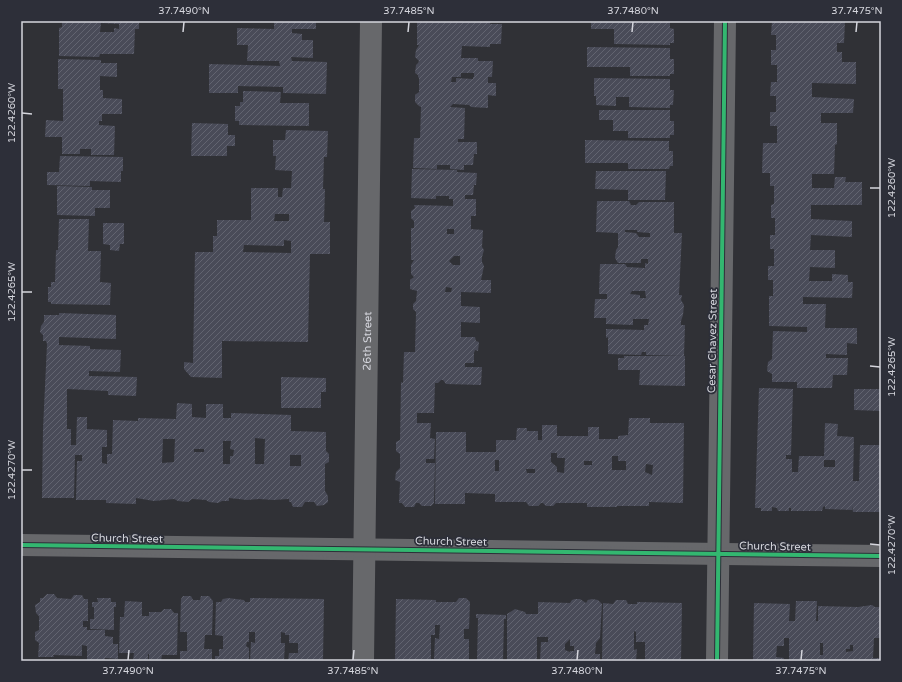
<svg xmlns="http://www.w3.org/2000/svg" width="902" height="682" font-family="'Varela Round',sans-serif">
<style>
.building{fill:url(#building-hatch);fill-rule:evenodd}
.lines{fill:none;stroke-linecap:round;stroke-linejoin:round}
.street{stroke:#67686b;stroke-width:22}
.tram{stroke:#67686c;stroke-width:1}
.cycleway-casing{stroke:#2d2f39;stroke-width:6}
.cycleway{stroke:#33b770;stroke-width:4}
.ticks{fill:none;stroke:#d5d6dd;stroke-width:1.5}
.labels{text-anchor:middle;stroke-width:3.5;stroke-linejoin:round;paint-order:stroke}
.street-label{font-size:11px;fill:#d5d6dd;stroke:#2d2f39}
.neatline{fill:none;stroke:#d5d6dd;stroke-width:1.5}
.ticks-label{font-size:10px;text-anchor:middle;fill:#d5d6dd}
</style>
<defs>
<pattern id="building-hatch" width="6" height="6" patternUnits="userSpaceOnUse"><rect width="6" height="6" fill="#494b58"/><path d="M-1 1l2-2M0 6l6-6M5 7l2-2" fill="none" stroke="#626470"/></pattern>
</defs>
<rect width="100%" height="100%" fill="#303136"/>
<g class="building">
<path d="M62,21H139V29H135L134,54H100L99,57L59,56V28L62,27ZM101,23L119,24V29L114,28V32H100Z"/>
<path d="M274,21H316V29H292V33L302,34V40H313V58L291,57L292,61L327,62L326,94L283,93V87L238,86V93H209V64L280,66L279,61H247L248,45H237V28L274,29Z"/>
<path d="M417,21H491L490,24H502L501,44H490V47L462,46L461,58H478V61H493L492,77H488V83H496V96L488,95V108L471,107L469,105L453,104L450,107L465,108L464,139H458V142H477V154H474L473,165H464V170L450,169V165H437V169L413,168L414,138H420L421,107L419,106L415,102V95L419,92V77L418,78V75L415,73L416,65L418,63L419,61L415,57L416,50L419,45H417ZM461,73H474V77H473V79L456,78V82H451L452,77H461Z"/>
<path d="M591,21H670V28L674,29V43H670V45L614,44V29H591Z"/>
<path d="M772,21H845L844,43H837V52H842V62H856V84L812,83V97L854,99L853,113H821V123H837V144L835,145L834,174H812V188H834L835,177H846L845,182H862V205H811V219L852,221V237L811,235L810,250H835V268L810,267L809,281H832V274L848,275V282H853L852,298L803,297V304H826L825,328H857V344L847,343V355L826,354V358H848L847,375H833L832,388H797V382H772V374L767,371L768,362L772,359L773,331L807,332V327L769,326V296H773V280H768V266H774V249H770V235H775V218H771V205L774,204V186H770V173H762L763,143H777V126H770V112H776V96H770L771,82H777V65H771V50H776V35H771Z"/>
<path d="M587,47L670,48V59H674V74H670V76H630V67H587Z"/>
<path d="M58,59L101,60V63H117V77L100,76V90H103V98L122,99V114H102V121H99V125L115,126L114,155H91V149H80V154H62V137H45L46,120L63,121V89H58Z"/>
<path d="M594,78L670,79V90H674L673,105H670V108L629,107V97H616V106L596,105V96H594Z"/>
<path d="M243,91L281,92L280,103H309V126L239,125V121H235V106H240V102H243Z"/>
<path d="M599,110H670V121H674V135H670V138H628V131H613V120H599Z"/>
<path d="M192,123L228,124V135H235V146H227V156H191Z"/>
<path d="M286,130L328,131L327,157H324L323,189H325L324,222H330V254H310L308,342L222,341V378L191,377L184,369V362L193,363L195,252H213V236H217V220H251V188H278V197H282L283,188H291L292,171L275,170L276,156H273V140H285ZM275,214H289V221H274ZM284,240L291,241V253L243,252L244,245L284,246Z"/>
<path d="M585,140L669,141V151H673V166H670L669,169H628V163H585Z"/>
<path d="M60,156L123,157V171H121V182L90,181V186L47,185V172H59Z"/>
<path d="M412,169L457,170V172L477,173L476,185H474L473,195H465V199H476V216H471V229L483,230L482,247L484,250L482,257V262L484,266L481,280H491V293L461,292V306L480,307V323L461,322V337H475L476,341L479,342L478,351L475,350L474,353V363H465V367H482L481,385L446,384L443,380H441L438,383H435L434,413H417V423H431L430,438L435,439L434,459H426V463H435L434,503L431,506H422L419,503H416L414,507H405L402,503H399L400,482L395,480L396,472L400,468V454L396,451V442L400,440L401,382L403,383L404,352H415L416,312L413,309V304L416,301L417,291L410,289V280L414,277L411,274V265L414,260H411V228H414V221L411,218V211L415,208L414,205L453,206V199H449V196H436V199L411,198ZM447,229H454V234H447ZM454,256H460V265H453L449,261ZM446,287L452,288L451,292H445Z"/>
<path d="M596,171H666L665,200H628V190L595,189Z"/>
<path d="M57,186L92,187V190H110V208H95V216L57,215Z"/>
<path d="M597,201H629L631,205H636L639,202H674V233H682L679,295H682L681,300L684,305L683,315L681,321V325H685L684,356L646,355V352H642L641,355L608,354V337L606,338V329L644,330V325H648L649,319H633V325L606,324V318H594L595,299H607V294H599L600,264H625L627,267L645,268V263L648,264V259H641V263H618L615,258L616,250L618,247V233L596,232ZM625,230H637V232L650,233V237H639L636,233L625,232ZM632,291H645L646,298H640V295L630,294Z"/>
<path d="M59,219H89L88,251H101L100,282L111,283L110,305L51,304V302H48V287H51V282H55L56,250H58Z"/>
<path d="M103,223H124V244H120L119,251L110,250V245L103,244Z"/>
<path d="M59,313L116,315V339L59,337V345L90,346V349L121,350L120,372L89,371V376L137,377L136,396L108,395V391L67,389V429H71V445H76L77,417H87V429L107,430V447H102V463L107,464V454H112L113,420L138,421V418L176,419L177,403L192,404V417L206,418V404H223V418H231V413L291,415V431L326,432V451L329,454V462L325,464V491L328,496V502L324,505L317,506L314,502H305L302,507H293L291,502H289V499L273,500L259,499L247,500L229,498V501H222L218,503L209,502L206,500L192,499L188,502L178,501L174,499L154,501L136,498V504L106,503V500H76L77,461H82V455H75L74,498H42L43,429L47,344L46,341H43V335L40,332L41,326L44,322V315H59ZM255,438L265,439L264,464H255ZM163,439H175L174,462L162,463ZM223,441H231L230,449L234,450L233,456H230V464H223ZM194,449H204V452H194ZM290,455H301V466H290Z"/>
<path d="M624,356H685V386L639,385L640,370H618V358H624Z"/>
<path d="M281,377L326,378V392H321V408H281Z"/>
<path d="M759,388L793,389L791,455H786V459H792V472H798L799,456H824L825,423L838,424L837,436L854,437L853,481H859L860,445H881V512H853L852,506V510L825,509V506L823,507L822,511H791V508H789V511H778L777,508L772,507V511H761V508H755ZM824,460H835V467H824Z"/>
<path d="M854,389H881V411L854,410Z"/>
<path d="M629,418H650V423H684L683,503L649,502V506H617V507H587V503H556L553,506H546L543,503H541L538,506H529L526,502H495V494L465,493V504H435L436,432H466V452H496V440H516L517,428H527V431H538V440H542V425H557V436H588V427H599V439H618V436L628,435ZM551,453H557V458H565L564,473L557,472V467L551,462ZM612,456H618V461H626V470H612ZM495,460H499V471H495ZM584,461H592V465H584ZM646,464L653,465L652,475L645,472ZM526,469H535V473H527Z"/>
<path d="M47,594H54L57,598L71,599L74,595H82L84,599H88V621H83V627H87V630H105V636L113,637V644H118V659L105,658V661H87V646L82,645V656L53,655L54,657H38L39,643L35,640V632L39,630V616L36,613L35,605L40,602V598H43Z"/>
<path d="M183,596H191L193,600H200L201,596H209L213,601L212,635H205L204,649H212V661H180V651H187V632H180L181,599Z"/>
<path d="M97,598H111V602H116V607H114V630L90,629V619H94V607H92V602H98Z"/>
<path d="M228,598L244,600L245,602H250V598L324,599L323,661H288L289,653H298V643H289V635H285V633L281,632V643H285L284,661H250L251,642L255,643V632H249V642H247L246,646L249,648V661H215V656H219V649H223V636L215,635L216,602H221L223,599Z"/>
<path d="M459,598H466L470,602L469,629H464V639H469V661H395L396,599L436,600V602H456ZM435,625H440L439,639L435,638L434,659H431V635H435Z"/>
<path d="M575,599H580L586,603L588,600L592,599L598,600L602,604L600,638L596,643L595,654H600V661H540L541,642H548V637H537V661H507V614L515,609L525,612L526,614H538V602L570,603L572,600ZM570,639V646H574V651H570V652L565,650V644Z"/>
<path d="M616,600H626L628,604H637V602L682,603L681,661H645V642H636V632L634,631V650L637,649L636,661H602L603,603L613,604Z"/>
<path d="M125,601L142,602V616H149V612H161L164,609H171L174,613H178L177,655H162L161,661H149V654H148V661H133L134,653H119L120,617H124Z"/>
<path d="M796,601H817L816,621H818V606L858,607L872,605L875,607H881L880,638H874L873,658H880V661H789V638H784V646H777L776,657L784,658L783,661H753L754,603L790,604L789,621H795ZM820,643H823V655H820ZM850,645H853V651L846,652V649H850Z"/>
<path d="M476,614L506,615V619H504L503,661H477L478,618H476Z"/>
</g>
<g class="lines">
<g class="street">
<path d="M21,545L881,556"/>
<path id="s1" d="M363,661L371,21"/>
<path d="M717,661L725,21"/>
</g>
<g class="tram">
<path d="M21,539L881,550"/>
<path d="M21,553L881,563"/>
</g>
<defs>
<g id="cycleway">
<path d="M21,545L881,556"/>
<path d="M717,661L725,21"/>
</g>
</defs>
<use href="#cycleway" class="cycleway-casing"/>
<use href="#cycleway" class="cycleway"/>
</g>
<path class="ticks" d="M183,32L184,22M408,32L409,22M632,32L633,22M856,32L857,22M22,113L32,114M870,188H880M22,292H32M870,366L880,367M22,470H32M870,544L880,545M128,660L129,650M353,660L354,650M577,660L578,650M801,660L802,650"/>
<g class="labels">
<g class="street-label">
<text dy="4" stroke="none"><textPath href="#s1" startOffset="320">26th Street</textPath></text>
<text transform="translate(712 341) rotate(-89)" y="4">Cesar Chavez Street</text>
<text transform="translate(127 538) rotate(1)" y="4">Church Street</text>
<text transform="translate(451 541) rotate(1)" y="4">Church Street</text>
<text transform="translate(775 546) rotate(1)" y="4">Church Street</text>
</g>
</g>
<rect width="902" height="682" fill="none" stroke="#2d2f39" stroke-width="44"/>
<rect x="22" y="22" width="858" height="638" class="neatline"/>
<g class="ticks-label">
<text x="184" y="14">37.7490°N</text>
<text x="409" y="14">37.7485°N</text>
<text x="633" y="14">37.7480°N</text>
<text x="857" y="14">37.7475°N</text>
<text transform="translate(11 113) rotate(-90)" y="4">122.4260°W</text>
<text transform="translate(891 188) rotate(-90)" y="4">122.4260°W</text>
<text transform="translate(11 292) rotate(-90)" y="4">122.4265°W</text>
<text transform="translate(891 367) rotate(-90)" y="4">122.4265°W</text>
<text transform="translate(11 470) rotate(-90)" y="4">122.4270°W</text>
<text transform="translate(891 545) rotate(-90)" y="4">122.4270°W</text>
<text x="128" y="674">37.7490°N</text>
<text x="353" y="674">37.7485°N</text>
<text x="577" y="674">37.7480°N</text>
<text x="801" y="674">37.7475°N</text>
</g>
</svg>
